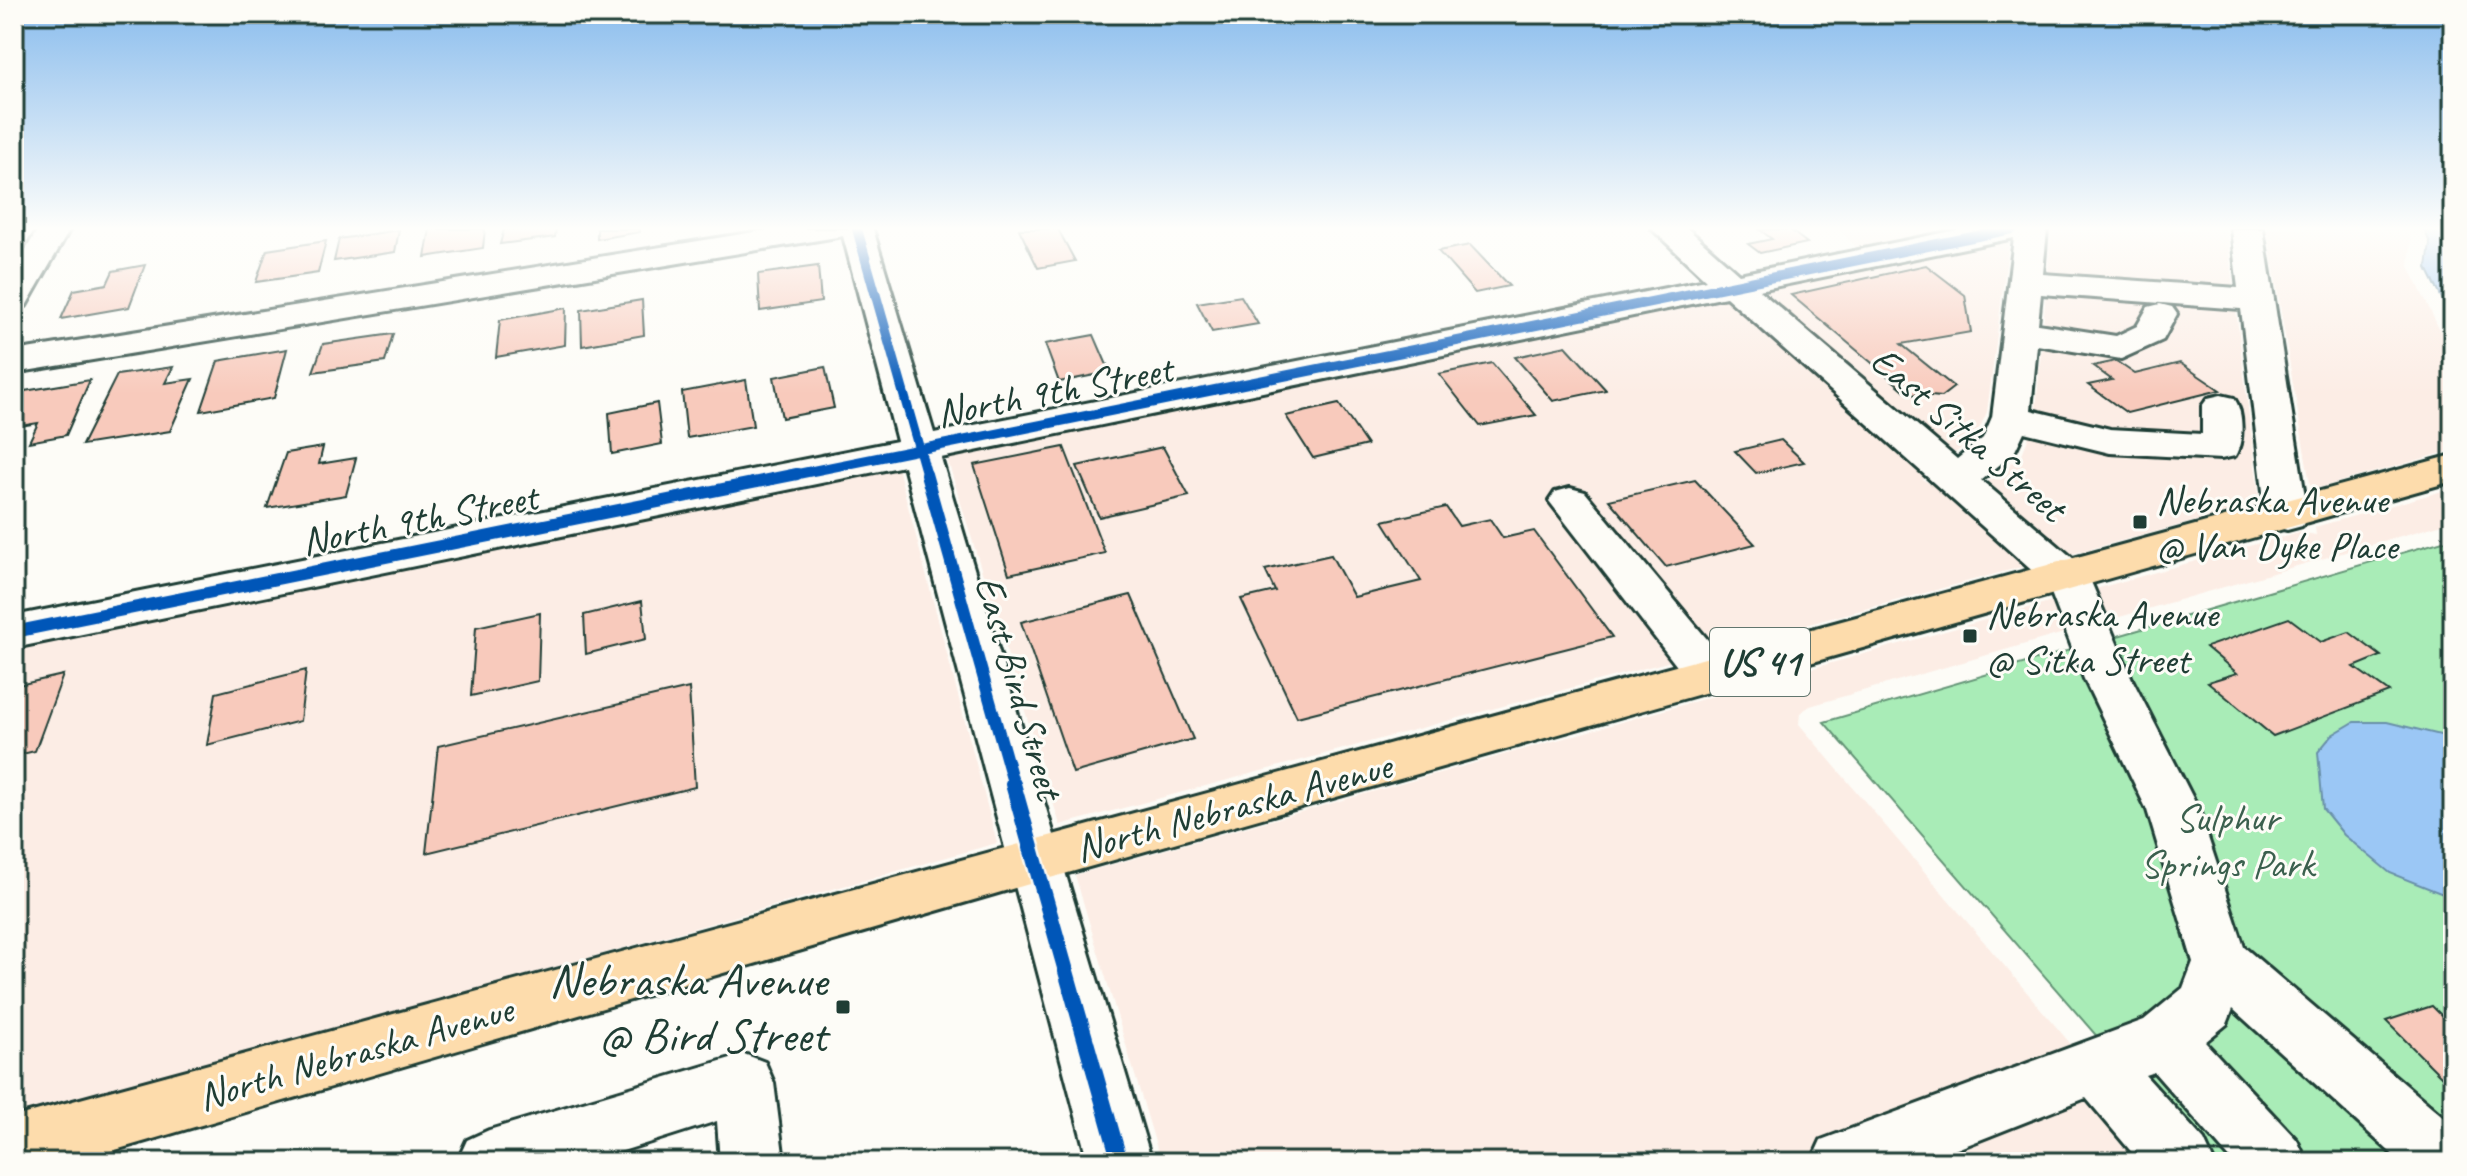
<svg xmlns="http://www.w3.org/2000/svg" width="2467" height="1176" font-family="Caveat,sans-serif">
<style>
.built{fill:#fcede5}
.green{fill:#a9ecb7;stroke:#649476;stroke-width:2}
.water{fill:#9bc7f5;stroke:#6990a8;stroke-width:2}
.building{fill:#f8cabc;stroke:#1f3d34;stroke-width:2}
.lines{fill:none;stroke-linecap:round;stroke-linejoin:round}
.minor-casing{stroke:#1f3d34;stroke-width:6}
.major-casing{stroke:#1f3d34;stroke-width:6}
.minor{fill:#fdfcf7;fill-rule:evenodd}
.major{fill:#fddcac;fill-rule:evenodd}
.cycleway-far2-casing{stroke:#fdfcf7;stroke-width:14}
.cycleway-far1-casing{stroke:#fdfcf7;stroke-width:17}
.cycleway-casing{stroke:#fdfcf7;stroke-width:21}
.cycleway-far2{stroke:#0057b8;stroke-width:10}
.cycleway-far1{stroke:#0057b8;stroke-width:12}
.cycleway{stroke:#0057b8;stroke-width:16}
.poi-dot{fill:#1f3d34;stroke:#fdfcf7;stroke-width:3}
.labels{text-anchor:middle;stroke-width:6;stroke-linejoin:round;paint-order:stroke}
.shield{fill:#fdfcf7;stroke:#62766e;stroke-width:2}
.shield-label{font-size:38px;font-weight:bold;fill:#1f3d34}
.street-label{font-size:40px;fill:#1f3d34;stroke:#fdfcf7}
.poi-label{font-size:40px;fill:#1f3d34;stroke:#fdfcf7;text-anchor:start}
.park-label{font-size:40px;fill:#3b604e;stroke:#fdfcf7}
.near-poi-label{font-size:48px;fill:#1f3d34;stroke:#fdfcf7;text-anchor:end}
</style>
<rect width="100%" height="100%" fill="#fdfcf7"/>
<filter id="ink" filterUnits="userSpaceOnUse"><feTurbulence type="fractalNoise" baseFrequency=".0125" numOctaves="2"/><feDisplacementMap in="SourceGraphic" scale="16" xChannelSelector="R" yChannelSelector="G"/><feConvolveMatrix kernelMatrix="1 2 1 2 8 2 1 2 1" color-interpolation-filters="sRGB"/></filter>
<g filter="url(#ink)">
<g class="built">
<path d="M1838,229H1959L1740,273L1739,272L1858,249Z"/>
<path d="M2057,229H2226L2260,504L2068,555L1986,483L2022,454L2035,421L2051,232Z"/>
<path d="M2267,229H2407L2411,240L2409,266L2453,358V450L2311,490Z"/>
<path d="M2009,241L1987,412L1976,436L1953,455L1761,291Z"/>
<path d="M1726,298L1926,476L1923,480L1939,488L2025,566L1060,825L947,458Z"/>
<path d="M898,468L997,843L14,1119V648Z"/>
<path d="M2453,488V521L1810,706L1800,713L1799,724L2171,1162H1161L1075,875L2299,532L2316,535L2315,527Z"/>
</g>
<path class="green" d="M2453,538V1162H2206L1824,722Z"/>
<g class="water">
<path d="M2424,229H2453V321L2427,268L2430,243Z"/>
<path d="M2354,722H2387L2453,738V898L2390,873L2344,835L2323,809L2318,752L2332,735Z"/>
</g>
<g class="building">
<path d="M430,229H485L483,248L425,257Z"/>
<path d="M504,229H556L555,237L500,244Z"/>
<path d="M597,229H640V232L597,239Z"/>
<path d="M1019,229H1058L1075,261L1038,268Z"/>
<path d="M1789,229L1807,243L1760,253L1748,244L1772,239L1760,230Z"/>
<path d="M399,230L395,252L334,261L339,239Z"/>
<path d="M326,241L318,273L256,282L267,250Z"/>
<path d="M1470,245L1509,286L1475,293L1438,251Z"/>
<path d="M145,265L129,307L61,319L74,290L107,284L113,271Z"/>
<path d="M1926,265L1965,295L1971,332L1901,344L1954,387L1941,397L1909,394L1791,295Z"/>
<path d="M818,266L821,302L760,311L758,274Z"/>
<path d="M1241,296L1258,324L1212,332L1197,303Z"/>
<path d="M642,300L644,335L582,346L581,310Z"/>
<path d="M566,308L565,345L496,357L500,320Z"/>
<path d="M393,334L385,362L313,372L323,344Z"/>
<path d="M1094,335L1110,372L1059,382L1045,344Z"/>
<path d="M1566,346L1606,390L1553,401L1515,357Z"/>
<path d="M287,349L274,398L201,411L218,361Z"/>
<path d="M2116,361L2135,374L2180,363L2220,390L2127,413L2088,385L2112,380L2093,366Z"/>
<path d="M1492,363L1536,415L1480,426L1439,374Z"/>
<path d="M173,367L165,383L193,379L170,431L82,445L117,375Z"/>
<path d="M825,367L834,408L782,418L774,377Z"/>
<path d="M90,380L66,435L29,442L38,423L14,427V403L19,392Z"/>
<path d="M746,380L753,426L687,438L682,392Z"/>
<path d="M657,403L662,444L612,454L609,413Z"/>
<path d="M1339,404L1367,445L1313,458L1286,416Z"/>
<path d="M1781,440L1804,462L1756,473L1735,451Z"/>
<path d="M323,447L319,464L356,458L346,495L267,508L286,453Z"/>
<path d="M1064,447L1105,553L1009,574L974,465Z"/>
<path d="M1163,447L1189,496L1099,517L1077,466Z"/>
<path d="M1695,480L1755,544L1666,567L1609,500Z"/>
<path d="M1446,507L1459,526L1490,519L1503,538L1534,531L1612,637L1297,717L1241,599L1275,591L1265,570L1331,555L1354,597L1421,581L1383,521Z"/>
<path d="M1131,595L1193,739L1073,773L1021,622Z"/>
<path d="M642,601L646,639L586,654L584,615Z"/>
<path d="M540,613L538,681L471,696L476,627Z"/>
<path d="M2289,618L2321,642L2349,632L2381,656L2354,667L2389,692L2273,736L2208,682L2237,673L2206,647Z"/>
<path d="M306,670L300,721L207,745L216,693Z"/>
<path d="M63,675L35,751L14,756V686Z"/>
<path d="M689,688L695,787L426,853L438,746Z"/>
<path d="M2432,1006L2453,1027V1088L2386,1021Z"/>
</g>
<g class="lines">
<defs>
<g id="minor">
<path d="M38,229H70L26,306L14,309V270Z"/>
<path d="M773,229H873L934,433L1706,280L1652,229H1688L1739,274L1962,229H2047L2043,274L2238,288L2231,229H2263L2308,516L2302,526L2287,530L2272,526L2266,516L2241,309L2041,294L2038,324L2116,336L2137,326L2148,307L2160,304L2172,307L2177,314L2163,340L2121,359L2037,345L2031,410L2110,429L2202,434V406L2208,398L2221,395L2234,398C2244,412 2244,442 2235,456L2221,459L2110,453L2024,432L2014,453L1981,480L2082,566L2089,577L2132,679L2199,810L2244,947L2453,1125V1162H2401L2233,1009L2227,1024L2205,1042L2297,1140L2307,1162H2233L2154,1072L2145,1075L2204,1140L2214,1162H2140L2086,1098L1924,1162H1811L1821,1140L2144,1020L2183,988L2193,962L2147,810L2084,679L2048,585L1726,297L941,458L1152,1162H1088L904,466L14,648V616L897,441L843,236L14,373V351ZM2014,238L1992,417L1983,438L1957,459L1759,290Z"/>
<path d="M1570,488L1585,492L1727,663L1733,675L1727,687L1710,692L1693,687L1549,501L1555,492Z"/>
<path d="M744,1054L765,1062L774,1083L784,1162H720L717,1121L588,1162H457L467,1140L489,1130Z"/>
</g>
<path id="major" d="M2453,455V481L1036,882L74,1162H14V1117Z"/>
</defs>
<use href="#minor" class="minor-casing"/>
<use href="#major" class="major-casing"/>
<use href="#minor" class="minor"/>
<use href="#major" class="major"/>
<defs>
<g id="cycleway-far2">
<path d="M857,229L927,476"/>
<path d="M788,476L2012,229"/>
</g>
<g id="cycleway-far1">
<path d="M926,474L1014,786"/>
<path d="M14,632L797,474"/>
</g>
<path id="cycleway" d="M1013,784L1120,1162"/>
</defs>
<use href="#cycleway-far2" class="cycleway-far2-casing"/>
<use href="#cycleway-far1" class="cycleway-far1-casing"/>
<use href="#cycleway" class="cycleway-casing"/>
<use href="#cycleway-far2" class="cycleway-far2"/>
<use href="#cycleway-far1" class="cycleway-far1"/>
<use href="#cycleway" class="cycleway"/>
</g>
</g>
<linearGradient id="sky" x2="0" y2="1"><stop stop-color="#89bced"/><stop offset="0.58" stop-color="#fefefb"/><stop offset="1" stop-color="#fefefb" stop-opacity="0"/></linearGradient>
<rect width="2467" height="394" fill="url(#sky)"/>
<g class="poi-dot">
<rect x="2132" y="514" width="16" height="16" rx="4"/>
<rect x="1962" y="628" width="16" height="16" rx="4"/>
<rect x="835" y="999" width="16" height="16" rx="4"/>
</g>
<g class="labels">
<rect class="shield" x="1710" y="628" width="100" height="68" rx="6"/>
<g class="shield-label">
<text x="1760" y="675">US 41</text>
</g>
<g class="street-label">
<text transform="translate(1054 390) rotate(-11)" y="14">North 9th Street</text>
<text transform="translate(1969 433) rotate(41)" y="14">East Sitka Street</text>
<text transform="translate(419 518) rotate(-11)" y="14">North 9th Street</text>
<text transform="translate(1020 687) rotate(74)" y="14">East Bird Street</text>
<text transform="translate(1233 806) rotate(-15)" y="14">North Nebraska Avenue</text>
<text transform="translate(355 1052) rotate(-16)" y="14">North Nebraska Avenue</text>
</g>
<g class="poi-label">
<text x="2156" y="513">Nebraska Avenue<tspan x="2156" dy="46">@ Van Dyke Place</tspan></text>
<text x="1986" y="627">Nebraska Avenue<tspan x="1986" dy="46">@ Sitka Street</tspan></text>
</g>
<g class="park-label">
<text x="2227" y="831">Sulphur<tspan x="2227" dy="46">Springs Park</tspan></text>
</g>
<g class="near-poi-label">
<text x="827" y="996">Nebraska Avenue<tspan x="827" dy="55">@ Bird Street</tspan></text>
</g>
</g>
<rect width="2467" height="1176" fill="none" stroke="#fdfcf7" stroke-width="48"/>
<rect x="24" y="24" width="2419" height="1128" fill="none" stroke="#1f3d34" stroke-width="3" filter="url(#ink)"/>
</svg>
